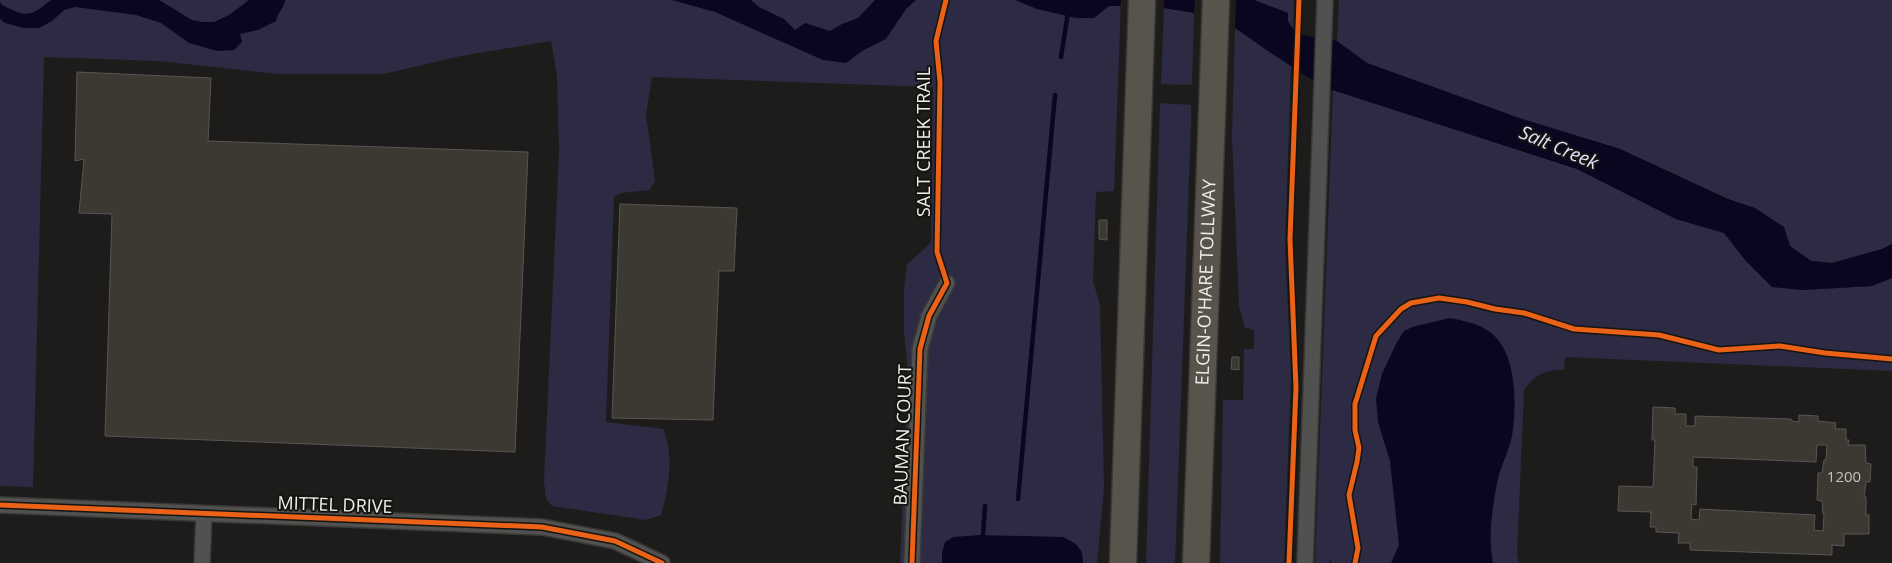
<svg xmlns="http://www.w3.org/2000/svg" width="1892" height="563" font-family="'Open Sans',sans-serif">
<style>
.green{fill:#2d2b43}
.water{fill:#0b0620}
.pier{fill:#1d1c1b}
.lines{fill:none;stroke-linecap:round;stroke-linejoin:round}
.stream{stroke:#0b0620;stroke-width:4.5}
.building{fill:#3b3931;stroke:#575655;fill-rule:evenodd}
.street-casing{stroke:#393837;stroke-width:18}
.highway-casing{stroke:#393837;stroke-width:29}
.street{stroke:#515150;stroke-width:15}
.highway{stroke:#58534b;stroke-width:26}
.cycleway-casing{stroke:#151411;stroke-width:8}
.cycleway{stroke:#ea6118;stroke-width:5}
.labels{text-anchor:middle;stroke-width:4;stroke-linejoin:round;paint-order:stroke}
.number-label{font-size:15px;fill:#c2c1bd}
.street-label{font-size:18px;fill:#efeeec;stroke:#151411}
.water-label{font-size:19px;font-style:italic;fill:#e2e1fc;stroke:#151411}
</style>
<rect width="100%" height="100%" fill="#1d1c1b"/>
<g class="green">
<path d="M0,0H1121L1114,191L1096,192L1093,281L1100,305L1104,488L1097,563H900L908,370L904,332V289L907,264L931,243L933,87L652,77L646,114L655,181L649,190L621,193L614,197L606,422L663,429C675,455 668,489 661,515L646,520L552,506L546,499L544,481L559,152L557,76L551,41L461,56L383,74H278L158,61L44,57L33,487L0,486Z"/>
<path d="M1254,0H1294L1293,29L1288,21V13Z"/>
<path d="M1339,0H1892V244L1882,249L1832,263L1811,261L1790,246L1783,227L1755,208L1728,199L1620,149L1522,119L1367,63L1337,41Z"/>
<path d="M1164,8L1194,13L1192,85L1161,84Z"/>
<path d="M1235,28L1291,66L1285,247L1291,375L1284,563H1220L1223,400H1243L1244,349H1254V330L1245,328L1239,306L1232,137Z"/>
<path d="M1333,90L1577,169L1676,219L1724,233L1746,261L1772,287L1803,290L1872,286L1892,278V371L1565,357L1564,370C1546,369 1534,375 1524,390L1517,555L1519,563H1331L1330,557L1329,563H1315Z"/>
<path d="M1160,103L1191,105V123L1175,563H1146Z"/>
</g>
<g class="water">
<path d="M51,0H159L192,20L202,22H214L229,15L249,0H285C284,8 278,12 276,21L258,30L240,34L242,42L234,50L217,51L189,43L161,23L136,15L75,7L64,10L52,21L39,28H24L5,23L0,19V2L2,5C27,17 29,18 51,0Z"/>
<path d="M672,0H751L759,7L784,19L795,30L805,23L830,31L842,24L858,18L875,0H916L906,9L886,39L862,51L846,63L823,60L715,12Z"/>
<path d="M1015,0H1254L1288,13V21L1293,29L1303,35L1337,41L1367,63L1522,119L1620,149L1728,199L1755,208L1784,227L1790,246L1811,261L1832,263L1882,249L1892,244V278L1872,286L1803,290L1772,287L1746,261L1724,233L1676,219L1577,169L1323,87L1265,49L1228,23L1194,13L1164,8L1120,6H1109L1094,18H1076L1037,9Z"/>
<path d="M1450,318C1464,321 1478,323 1490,332C1517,352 1517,405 1512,436C1509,452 1500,467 1497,483C1492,509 1488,537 1493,563H1391L1399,545L1390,461L1378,422L1376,398L1382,374L1396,344L1404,331L1412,327Z"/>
<path d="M980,535L1063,537L1076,544L1082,552L1083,563H942V553L945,542L953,537Z"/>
</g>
<g class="pier">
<path d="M1121,0H1164V10L1120,9Z"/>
<path d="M1195,0H1236L1235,31L1227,25L1194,16Z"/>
</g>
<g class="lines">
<g class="stream">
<path d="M1061,57L1068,12"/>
<path d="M1018,499L1055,95"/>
<path d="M983,535L985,506"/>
</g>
</g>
<g class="building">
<path d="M77,72L211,78L208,141L528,152L515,452L105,436L112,214L79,213L84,159L75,161Z"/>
<path d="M620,204L737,208L734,271H719L713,420L612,418Z"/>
<path d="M1099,220H1107V240L1099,239Z"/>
<path d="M1232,357H1239V370L1231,369Z"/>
<path d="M1653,407L1675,408V414H1686V426H1695V416L1791,419L1792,421L1799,422V415L1818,416V421L1836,423L1835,429H1846V440H1849L1848,445H1865L1866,463L1871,464L1870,482H1866L1864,497H1866V515H1869V534H1844V546L1832,545V555L1690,550V543H1678L1679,533L1656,532V527H1650L1651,512L1618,511L1619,486L1653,487L1655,440H1652ZM1817,445H1827L1826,460H1824L1822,473H1818L1817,500L1822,501L1823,514H1824L1823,531L1814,530L1815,515L1700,509L1699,520L1691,519L1692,504L1696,505L1697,467H1693V457L1816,462Z"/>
</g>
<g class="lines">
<defs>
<g id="street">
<path d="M0,505L542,527L615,541L662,563"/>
<path d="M202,563L204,514"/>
<path d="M912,563L920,349L929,316L947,283"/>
<path d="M1305,563L1325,0"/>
</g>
<g id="highway">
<path d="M1123,563L1142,0"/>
<path id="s1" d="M1196,563L1216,0"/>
</g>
</defs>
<use href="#street" class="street-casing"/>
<use href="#highway" class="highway-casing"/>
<use href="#street" class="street"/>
<use href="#highway" class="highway"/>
<defs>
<g id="cycleway">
<path d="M0,505L542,527L615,541L662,563"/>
<path d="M912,563L920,349L929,316L947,283L937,252L940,82L936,41L946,0"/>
<path d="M1289,563L1296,388L1290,239L1299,0"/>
<path d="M1355,563L1358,548L1349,495L1357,462L1359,448L1355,430V404L1376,336L1401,309L1411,303L1439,298L1467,302L1495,309L1524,313L1574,329L1659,335L1719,350L1780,346L1825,353L1892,359"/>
</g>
</defs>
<use href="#cycleway" class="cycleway-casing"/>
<use href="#cycleway" class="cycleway"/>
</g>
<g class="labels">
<g class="number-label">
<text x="1844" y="482">1200</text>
</g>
<g class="street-label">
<text transform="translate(924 142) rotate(-90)" y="6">SALT CREEK TRAIL</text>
<text dy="6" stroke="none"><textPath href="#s1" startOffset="281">ELGIN-O'HARE TOLLWAY</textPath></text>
<text transform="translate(903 435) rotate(-88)" y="6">BAUMAN COURT</text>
<text transform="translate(335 505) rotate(2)" y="6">MITTEL DRIVE</text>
</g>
<g class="water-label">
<text transform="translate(1559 147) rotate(23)" y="7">Salt Creek</text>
</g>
</g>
</svg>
